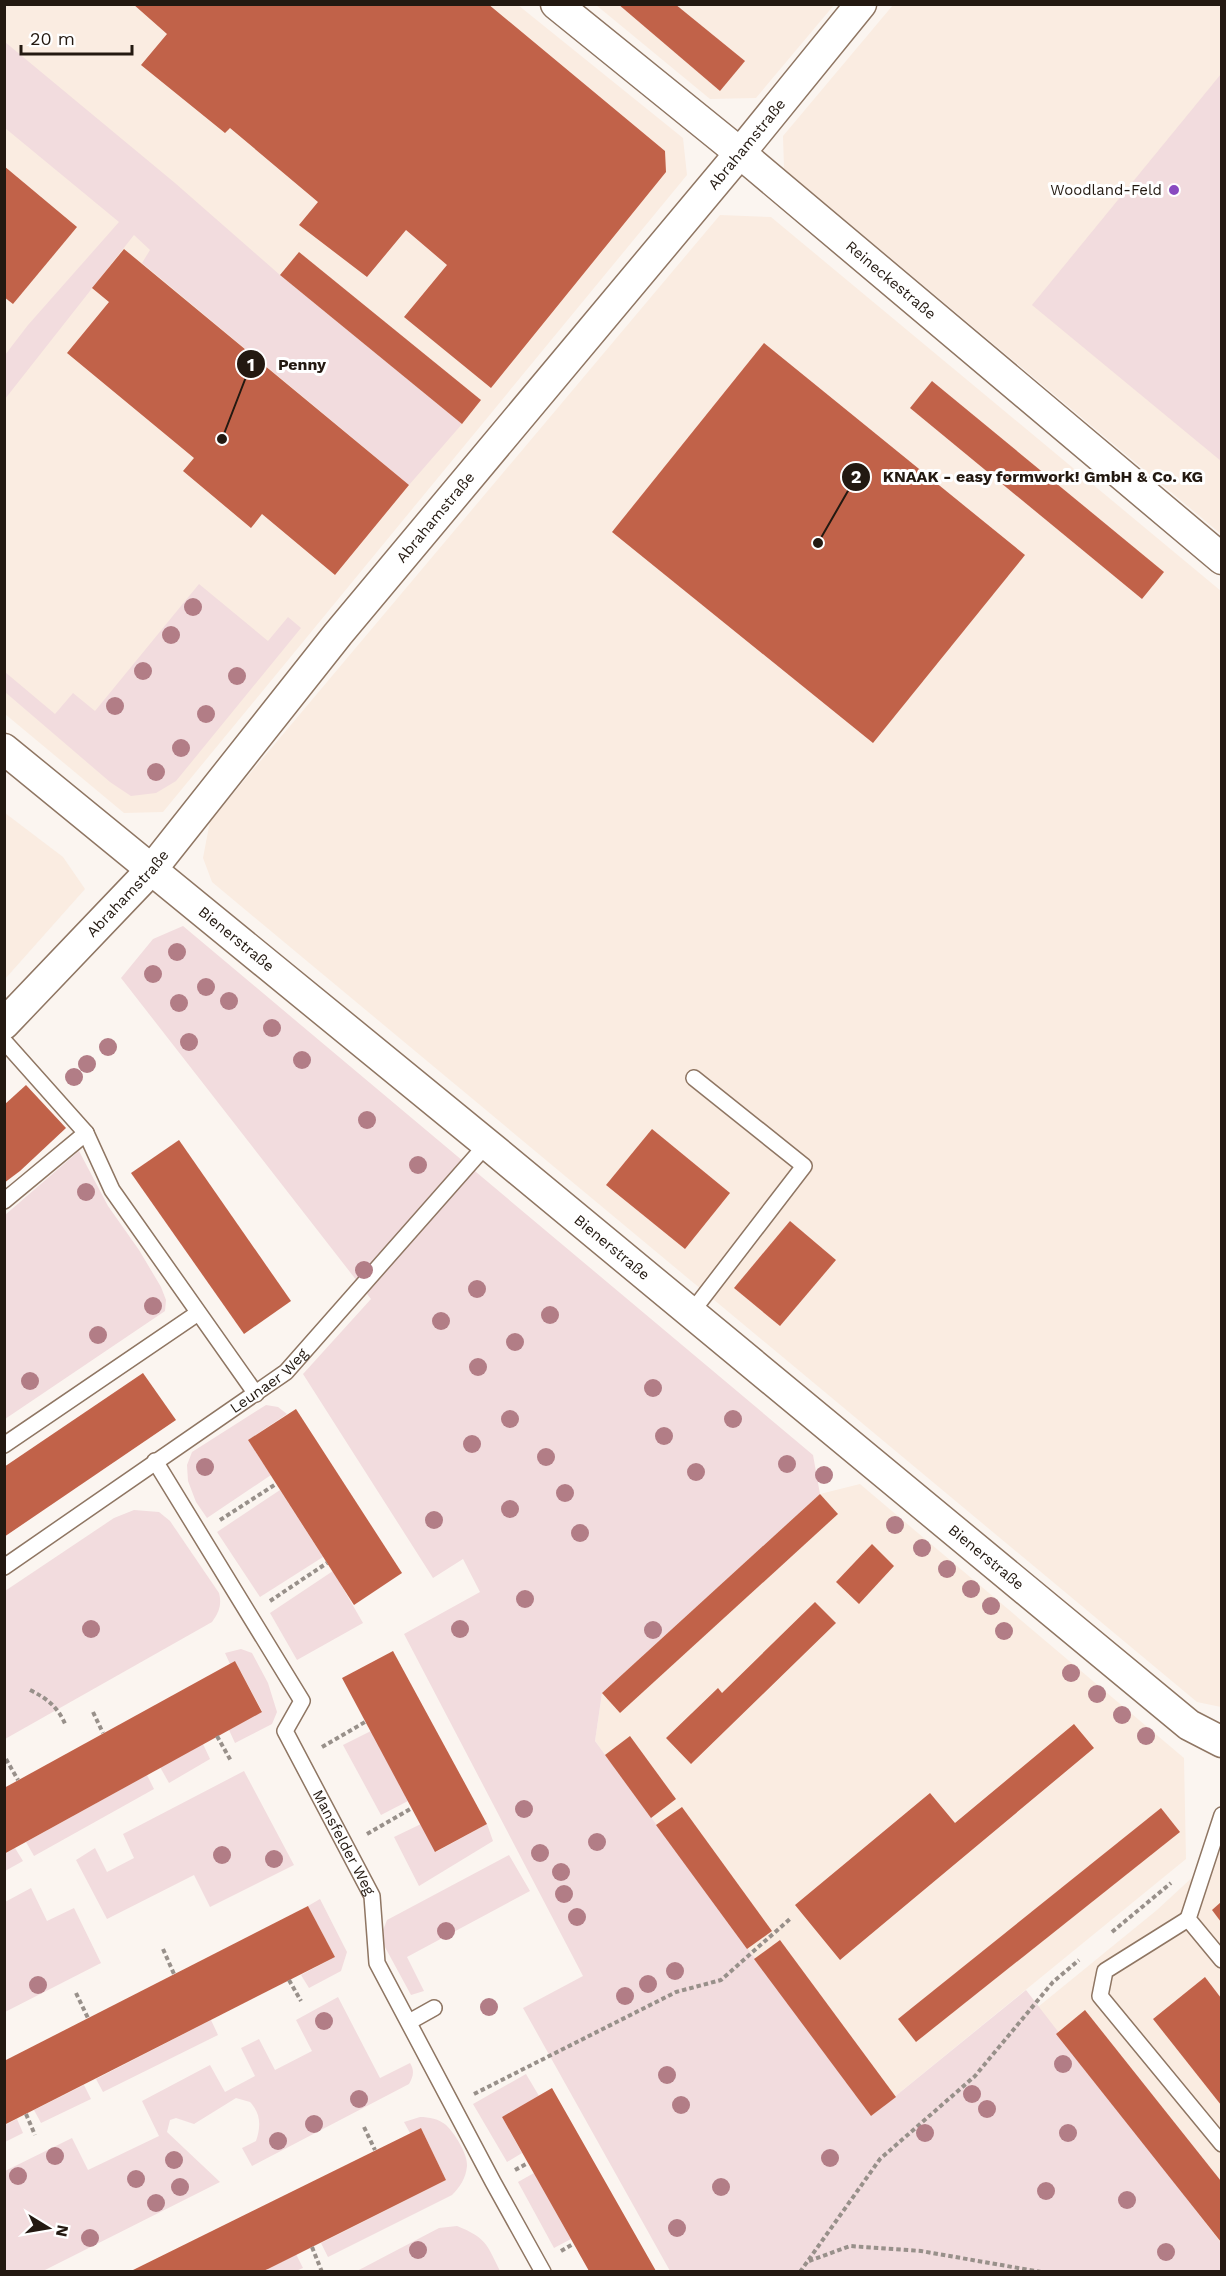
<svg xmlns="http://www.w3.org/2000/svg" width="1226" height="2276" font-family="'Work Sans',sans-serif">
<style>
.built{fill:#faece1}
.green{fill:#f2dcde}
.building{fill:#c16249}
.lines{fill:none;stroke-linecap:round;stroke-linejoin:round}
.lane-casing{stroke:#8f7663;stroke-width:18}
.street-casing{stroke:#8f7663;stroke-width:33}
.path{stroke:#98908a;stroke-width:4;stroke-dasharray:4.5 3;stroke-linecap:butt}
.lane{stroke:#fff;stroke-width:15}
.street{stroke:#fff;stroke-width:30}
.tree{fill:#b27d86}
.poi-dot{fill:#884ac0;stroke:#fff;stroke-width:2}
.labels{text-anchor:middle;stroke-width:6;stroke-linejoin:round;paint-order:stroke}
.street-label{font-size:15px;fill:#231911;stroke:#fff}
.poi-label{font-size:15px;fill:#231911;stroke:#fff;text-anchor:end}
.leader{fill:none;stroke:#231911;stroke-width:2}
.callout-dot{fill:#231911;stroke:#fff;stroke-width:2}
.mark-label{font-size:18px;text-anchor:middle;font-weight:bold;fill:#fff}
.callout-label{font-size:16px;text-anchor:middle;font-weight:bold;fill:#231911;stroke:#fff;stroke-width:6;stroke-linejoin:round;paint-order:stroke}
</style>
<rect width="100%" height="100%" fill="#fbf5f0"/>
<g class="built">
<path d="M4,5H518L683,138L687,175L163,812L124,813L5,714Z"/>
<path d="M596,5H834L756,98L710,99Z"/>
<path d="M893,5H1221V534L784,169L783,136Z"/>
<path d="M720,215L771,217L1221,591V1707L1197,1702L212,882L203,858L210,821Z"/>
<path d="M5,813L63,857L85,889L5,979Z"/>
<path d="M860,1484L1184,1758L1186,1859L871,2116L595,1741L602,1693L820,1494Z"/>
<path d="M1221,1851V2243L1038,2007L1157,1910Z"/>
</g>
<g class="green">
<path d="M5,42L175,183L280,275L462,424L409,485L142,263L150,250L134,235L5,399V355L28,325L119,222L5,128Z"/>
<path d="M1221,74V461L1032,305Z"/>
<path d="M199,584L268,641L288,617L301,628L176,781L156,793L131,796L110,782L5,692V672L55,714L73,693L95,711Z"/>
<path d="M183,926L813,1455L820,1494L602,1693L595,1741L871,2116L1026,1990L1221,2243V2271H670L523,2008L583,1976L404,1634L480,1592L463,1559L433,1578L303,1374L371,1299L121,978L153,939Z"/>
<path d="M79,1151L108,1206L139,1250L161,1287L166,1300L165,1311L5,1419V1215Z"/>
<path d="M266,1405L278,1407L287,1414L248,1440L271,1475L207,1518L196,1502L188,1481L187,1465L192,1452Z"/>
<path d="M280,1490L323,1557L260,1597L217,1532Z"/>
<path d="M134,1510L159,1512L170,1521L219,1593C222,1605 219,1612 212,1622L5,1739V1591L114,1518Z"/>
<path d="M333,1571L363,1623L297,1660L270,1613Z"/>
<path d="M241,1649L252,1653L268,1683L277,1712L272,1724L235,1743L229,1730L262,1711L235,1661L230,1664L225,1653Z"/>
<path d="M371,1731L408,1801L381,1815L343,1745Z"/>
<path d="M203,1744L210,1759L169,1783L160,1767Z"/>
<path d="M244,1771L294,1865L210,1907L194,1875L107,1919L76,1860L95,1848L107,1872L134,1858L123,1834Z"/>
<path d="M147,1775L154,1789L34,1856L26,1842Z"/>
<path d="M421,1824L436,1852L487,1824L493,1841L419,1886L394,1837Z"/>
<path d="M15,1848L23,1861L5,1871V1854Z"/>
<path d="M509,1855L530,1891L407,1957L424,1991L411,1995L380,1938L387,1920Z"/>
<path d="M31,1888L47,1921L74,1908L101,1963L5,2012V1902Z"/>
<path d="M320,1899L347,1952L341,1971L309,1988L301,1975L335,1957L308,1906Z"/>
<path d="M338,1997L380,2078L410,2063C415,2071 413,2077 409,2084L252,2166L242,2148L256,2141C261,2126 261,2114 250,2102L236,2098L194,2124L176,2118L170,2120L167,2132L220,2182L43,2271H5V2171L72,2138L88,2170L159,2136L142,2101L210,2065L225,2092L255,2076L241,2048L259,2039L275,2070L312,2051L296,2020Z"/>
<path d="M211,2020L218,2035L103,2092L96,2079Z"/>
<path d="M526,2074L539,2096L502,2117L522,2153L507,2162L473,2104Z"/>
<path d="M84,2085L91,2099L41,2123L34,2110Z"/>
<path d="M420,2117C429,2117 439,2119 446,2125C455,2134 468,2154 467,2166C466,2178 460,2187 452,2195L328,2257L321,2243L446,2180L421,2128L410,2133L404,2122Z"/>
<path d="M17,2119L23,2133L5,2142V2125Z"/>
<path d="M534,2173L571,2239L554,2248L518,2182Z"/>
<path d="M457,2226C487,2238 487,2245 500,2271H357L439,2228Z"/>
<path d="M296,2254L303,2268L296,2271L263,2272Z"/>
</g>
<g class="building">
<path d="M133,4H488L665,151L666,172L491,388L404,317L447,265L406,230L367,277L299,225L318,202L230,128L225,133L141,65L167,34Z"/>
<path d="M618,4H675L745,61L720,91Z"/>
<path d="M4,166L77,227L13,304L4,297Z"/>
<path d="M124,249L409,485L335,575L262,514L251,528L183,471L194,458L67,353L109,302L92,288Z"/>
<path d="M299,252L481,400L462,424L280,275Z"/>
<path d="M764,343L1025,555L873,743L612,532Z"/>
<path d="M932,381L1164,572L1142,599L910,408Z"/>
<path d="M26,1085L66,1128L20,1171L4,1183V1105Z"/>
<path d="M652,1129L730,1193L685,1249L606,1185Z"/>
<path d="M179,1140L291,1301L244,1334L131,1173Z"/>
<path d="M790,1221L836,1260L780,1326L734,1288Z"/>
<path d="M143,1373L176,1420L4,1537V1467Z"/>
<path d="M296,1409L402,1573L354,1605L248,1440Z"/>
<path d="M820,1494L838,1514L620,1713L602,1693Z"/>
<path d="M872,1544L894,1566L859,1604L836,1582Z"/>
<path d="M815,1602L836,1623L691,1764L666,1738L718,1688L722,1693Z"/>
<path d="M393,1651L487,1824L435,1852L342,1678Z"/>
<path d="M235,1661L262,1712L4,1854V1788Z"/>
<path d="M1074,1724L1094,1748L840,1960L795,1905L930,1793L955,1823Z"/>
<path d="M630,1736L676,1799L651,1818L605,1755Z"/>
<path d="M682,1807L772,1931L747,1949L656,1825Z"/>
<path d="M1161,1808L1180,1832L916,2042L898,2019Z"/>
<path d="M1221,1902V1922L1212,1910Z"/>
<path d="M308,1906L335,1957L4,2125V2061Z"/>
<path d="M780,1940L896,2097L871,2116L754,1959Z"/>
<path d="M1205,1977L1221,1998V2105L1153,2019Z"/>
<path d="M1085,2010L1221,2181V2242L1056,2034Z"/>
<path d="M552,2088L648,2257L656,2271H589L528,2163L502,2117Z"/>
<path d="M421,2128L446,2180L268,2269L263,2271H131Z"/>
</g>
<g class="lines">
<defs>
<g id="lane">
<path d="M4,1041L86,1133L112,1190L256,1394"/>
<path d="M4,1201L86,1133"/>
<path d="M691,1313L804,1166L694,1078"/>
<path d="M4,1445L198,1313"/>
<path id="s1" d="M155,1461L302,1701L285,1731L372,1896L377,1963L493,2182L543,2272"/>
<path id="s2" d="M4,1567L286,1372L487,1144"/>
<path d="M1222,1815L1188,1919L1222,1960"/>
<path d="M1188,1919L1105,1971L1100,1996L1222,2144"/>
<path d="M409,2022L434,2008"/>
</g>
<g id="street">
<path id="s3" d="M556,4L740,153L1222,559"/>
<path id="s4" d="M4,749L487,1144L1189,1725L1222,1742"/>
<path id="s5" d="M4,1024L152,869L338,634L740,153L861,4"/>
</g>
</defs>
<use href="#lane" class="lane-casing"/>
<use href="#street" class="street-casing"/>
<g class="path">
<path d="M220,1520L276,1484"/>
<path d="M270,1601L327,1563"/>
<path d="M30,1690C48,1699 58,1707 66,1726"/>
<path d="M93,1712L103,1733"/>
<path d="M217,1736L231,1761"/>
<path d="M322,1747L365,1722"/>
<path d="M6,1759L18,1780"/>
<path d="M367,1834L412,1808"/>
<path d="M1112,1932L1171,1883"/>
<path d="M163,1949L174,1974"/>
<path d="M289,1980L301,2001"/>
<path d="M76,1993L88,2018"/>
<path d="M474,2094L676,1992L721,1980L791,1918"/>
<path d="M26,2114L35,2135"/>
<path d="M364,2127L375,2150"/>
<path d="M515,2170L528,2163"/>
<path d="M312,2247L322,2272"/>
<path d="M561,2251L573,2244"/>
<path d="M809,2261L850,2246L921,2251L1041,2272"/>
<path d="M800,2272L880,2159L975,2076L1053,1982L1079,1960"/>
</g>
<use href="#lane" class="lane"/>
<use href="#street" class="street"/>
</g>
<g class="tree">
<circle cx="193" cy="607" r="9"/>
<circle cx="171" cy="635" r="9"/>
<circle cx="143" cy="671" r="9"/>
<circle cx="237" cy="676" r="9"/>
<circle cx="115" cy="706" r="9"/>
<circle cx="206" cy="714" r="9"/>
<circle cx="181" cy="748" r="9"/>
<circle cx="156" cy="772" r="9"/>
<circle cx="177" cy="952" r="9"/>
<circle cx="153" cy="974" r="9"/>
<circle cx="206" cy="987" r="9"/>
<circle cx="229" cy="1001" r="9"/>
<circle cx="179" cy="1003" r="9"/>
<circle cx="272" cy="1028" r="9"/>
<circle cx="189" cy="1042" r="9"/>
<circle cx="108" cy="1047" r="9"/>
<circle cx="302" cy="1060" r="9"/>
<circle cx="87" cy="1064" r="9"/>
<circle cx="74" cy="1077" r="9"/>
<circle cx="367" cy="1120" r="9"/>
<circle cx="418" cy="1165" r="9"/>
<circle cx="86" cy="1192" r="9"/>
<circle cx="364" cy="1270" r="9"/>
<circle cx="477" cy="1289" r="9"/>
<circle cx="153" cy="1306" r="9"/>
<circle cx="550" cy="1315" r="9"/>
<circle cx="441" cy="1321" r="9"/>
<circle cx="98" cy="1335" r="9"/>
<circle cx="515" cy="1342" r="9"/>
<circle cx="478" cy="1367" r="9"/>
<circle cx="30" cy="1381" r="9"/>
<circle cx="653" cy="1388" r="9"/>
<circle cx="510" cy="1419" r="9"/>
<circle cx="733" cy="1419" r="9"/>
<circle cx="664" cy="1436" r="9"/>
<circle cx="472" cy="1444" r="9"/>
<circle cx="546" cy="1457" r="9"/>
<circle cx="787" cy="1464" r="9"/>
<circle cx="205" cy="1467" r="9"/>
<circle cx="696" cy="1472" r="9"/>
<circle cx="824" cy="1475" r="9"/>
<circle cx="565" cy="1493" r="9"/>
<circle cx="510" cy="1509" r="9"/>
<circle cx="434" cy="1520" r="9"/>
<circle cx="895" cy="1525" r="9"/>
<circle cx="580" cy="1533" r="9"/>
<circle cx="922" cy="1548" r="9"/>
<circle cx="947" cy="1569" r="9"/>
<circle cx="971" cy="1589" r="9"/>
<circle cx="525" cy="1599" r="9"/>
<circle cx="991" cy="1606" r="9"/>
<circle cx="91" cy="1629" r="9"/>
<circle cx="460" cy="1629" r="9"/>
<circle cx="653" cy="1630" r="9"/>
<circle cx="1004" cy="1631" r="9"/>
<circle cx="1071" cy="1673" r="9"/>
<circle cx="1097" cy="1694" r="9"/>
<circle cx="1122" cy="1715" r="9"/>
<circle cx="1146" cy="1736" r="9"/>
<circle cx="524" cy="1809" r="9"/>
<circle cx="597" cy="1842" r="9"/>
<circle cx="540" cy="1853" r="9"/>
<circle cx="222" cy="1855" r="9"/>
<circle cx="274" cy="1859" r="9"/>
<circle cx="561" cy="1872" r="9"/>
<circle cx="564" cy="1894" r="9"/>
<circle cx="577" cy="1917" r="9"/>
<circle cx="446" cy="1931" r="9"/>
<circle cx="675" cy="1971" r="9"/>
<circle cx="648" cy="1984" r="9"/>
<circle cx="38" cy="1985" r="9"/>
<circle cx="625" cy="1996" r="9"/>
<circle cx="489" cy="2007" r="9"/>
<circle cx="324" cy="2021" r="9"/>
<circle cx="1063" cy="2064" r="9"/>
<circle cx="667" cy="2075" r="9"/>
<circle cx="972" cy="2094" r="9"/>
<circle cx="359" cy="2099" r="9"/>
<circle cx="681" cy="2105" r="9"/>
<circle cx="987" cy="2109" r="9"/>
<circle cx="314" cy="2124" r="9"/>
<circle cx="925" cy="2133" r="9"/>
<circle cx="1068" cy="2133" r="9"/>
<circle cx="278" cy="2141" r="9"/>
<circle cx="55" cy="2156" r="9"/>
<circle cx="830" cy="2158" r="9"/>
<circle cx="174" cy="2160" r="9"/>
<circle cx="18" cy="2176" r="9"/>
<circle cx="136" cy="2179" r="9"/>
<circle cx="180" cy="2187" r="9"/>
<circle cx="721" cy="2187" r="9"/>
<circle cx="1046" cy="2191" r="9"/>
<circle cx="1127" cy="2200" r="9"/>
<circle cx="156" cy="2203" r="9"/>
<circle cx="677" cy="2228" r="9"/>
<circle cx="90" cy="2238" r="9"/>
<circle cx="418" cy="2250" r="9"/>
<circle cx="1166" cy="2252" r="9"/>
</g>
<circle class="poi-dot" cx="1174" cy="190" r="6"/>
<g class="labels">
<g class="street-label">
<text dy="5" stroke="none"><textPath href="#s5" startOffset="1152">Abrahamstraße</textPath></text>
<text dy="5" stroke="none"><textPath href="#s3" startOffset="434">Reineckestraße</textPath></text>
<text dy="5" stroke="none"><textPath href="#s5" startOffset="666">Abrahamstraße</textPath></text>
<text dy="5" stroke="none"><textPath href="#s5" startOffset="180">Abrahamstraße</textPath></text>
<text dy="5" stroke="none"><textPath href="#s4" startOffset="300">Bienerstraße</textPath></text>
<text dy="5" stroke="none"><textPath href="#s4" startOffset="786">Bienerstraße</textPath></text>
<text dy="5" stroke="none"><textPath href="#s2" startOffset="324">Leunaer Weg</textPath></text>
<text dy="5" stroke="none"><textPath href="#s4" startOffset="1272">Bienerstraße</textPath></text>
<text dy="5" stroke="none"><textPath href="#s1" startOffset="442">Mansfelder Weg</textPath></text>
</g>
<g class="poi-label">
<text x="1162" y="195">Woodland-Feld</text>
</g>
</g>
<path class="leader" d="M222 439L251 364M818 543L856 477"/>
<g class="callout-dot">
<circle cx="222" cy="439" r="6"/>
<circle cx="818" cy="543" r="6"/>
<circle cx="251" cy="364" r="15"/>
<circle cx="856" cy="477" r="15"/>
</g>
<g class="mark-label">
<text x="251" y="371">1</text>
<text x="856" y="483">2</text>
</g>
<g class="callout-label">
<text x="302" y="370">Penny</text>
<text x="1043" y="482">KNAAK - easy formwork! GmbH &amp; Co. KG</text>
</g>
<rect width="1226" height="2276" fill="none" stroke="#231911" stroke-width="12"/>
<g transform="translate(48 2228) rotate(101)" stroke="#ffffff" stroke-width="4.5" paint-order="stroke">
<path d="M0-4.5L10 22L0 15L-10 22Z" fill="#231911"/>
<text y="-9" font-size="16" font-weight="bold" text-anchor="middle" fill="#231911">N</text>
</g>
<path d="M21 45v9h111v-9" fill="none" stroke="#231911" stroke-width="3"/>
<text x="30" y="45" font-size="18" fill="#231911" stroke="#ffffff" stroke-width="4.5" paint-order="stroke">20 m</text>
</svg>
